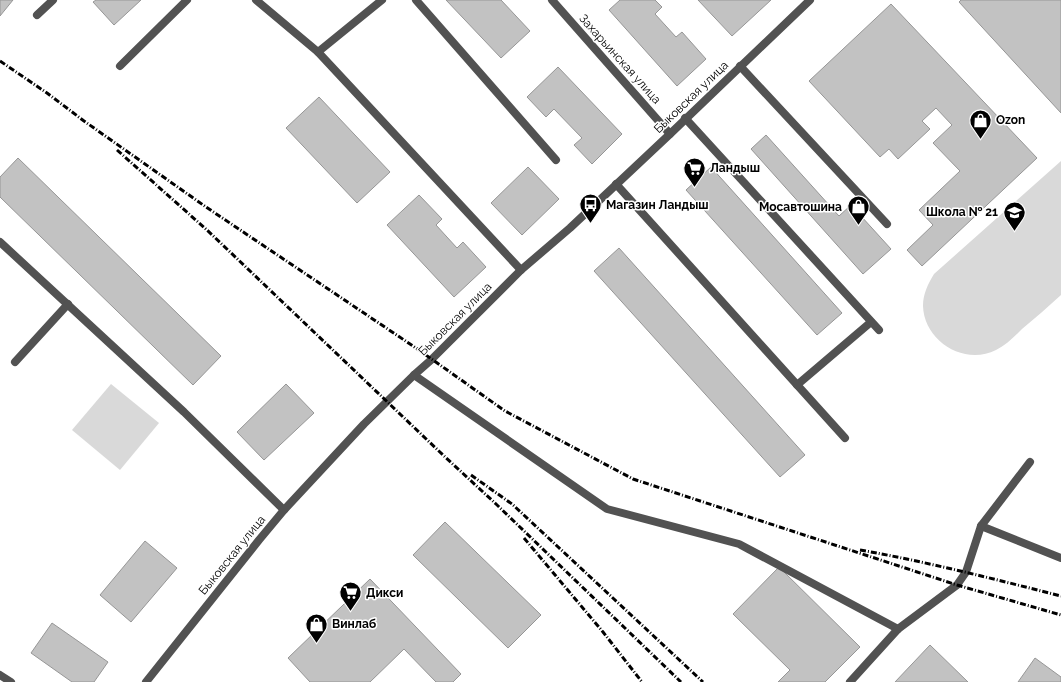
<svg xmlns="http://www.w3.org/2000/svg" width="1061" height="682" font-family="Raleway,sans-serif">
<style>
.green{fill:#d9d9d9}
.building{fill:#c2c2c2;stroke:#969696}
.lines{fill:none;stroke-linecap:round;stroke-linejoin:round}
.service{stroke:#525252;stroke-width:8}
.minor{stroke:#525252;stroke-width:8}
.tertiary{stroke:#525252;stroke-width:8}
.rail{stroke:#000;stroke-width:3;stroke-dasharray:6 2 1 2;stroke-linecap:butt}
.labels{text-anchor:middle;stroke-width:3;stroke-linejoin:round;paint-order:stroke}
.street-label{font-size:12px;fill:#000;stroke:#fff}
.poi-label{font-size:12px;font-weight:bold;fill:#000;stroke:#fff;text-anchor:start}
</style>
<rect width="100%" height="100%" fill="#fff"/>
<g class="green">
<path d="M1061,161V295C1048,307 1035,318 1022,329C1014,337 1006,345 996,350C964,366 924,341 923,306C923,294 928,284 934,274Z"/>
<path d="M111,384L159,423L120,470L72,430Z"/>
</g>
<g class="building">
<path d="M0,0H13L0,16Z"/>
<path d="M96,0H141L114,25L93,2Z"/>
<path d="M446,0H501L530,31L501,58Z"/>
<path d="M620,0H655L662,7L655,14L676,37L682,32L706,59L677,86L609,10Z"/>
<path d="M698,0H771L732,36Z"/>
<path d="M961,0H1061V113L959,2Z"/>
<path d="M891,4L1037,158L922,266L907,250L933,225L919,210L960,171L933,143L952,125L936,108L922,121L930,129L898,159L889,149L880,157L809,81Z"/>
<path d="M558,67L622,134L592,164L574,145L582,138L554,109L546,117L527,97Z"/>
<path d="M319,97L390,172L357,203L286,128Z"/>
<path d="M766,135L839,216L851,205L891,249L863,274L751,149Z"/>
<path d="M18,158L221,356L193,385L0,197V177Z"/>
<path d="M528,167L559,199L522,235L491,203Z"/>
<path d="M711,167L842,313L817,335L686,190Z"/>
<path d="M419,195L442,219L436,225L457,248L463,242L486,267L454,297L387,225Z"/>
<path d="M619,248L805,455L780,477L594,271Z"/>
<path d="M286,384L314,413L264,460L237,432Z"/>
<path d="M445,522L541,615L508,648L413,555Z"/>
<path d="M145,541L177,568L131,622L100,595Z"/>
<path d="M779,567L860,647L825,682H778L790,670L733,614Z"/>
<path d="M370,579L461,674L453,682H436L404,649L370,682H310L288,658Z"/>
<path d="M52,623L108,662L94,682H72L31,653Z"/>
<path d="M930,645L968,682H895Z"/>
<path d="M1035,658L1061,677V682H1018Z"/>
</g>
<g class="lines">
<g class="service">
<path d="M256,0L318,52L521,270"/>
<path d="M416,0L556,160"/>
<path d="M318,52L382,0"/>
<path d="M120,66L187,0"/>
<path d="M740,66L887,224"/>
<path d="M685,118L879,330"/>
<path d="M616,184L845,438"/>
<path d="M0,242L184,412L284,510"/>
<path d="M15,362L68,304"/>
<path d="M414,375L607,509L739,544L898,629"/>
<path d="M797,385L871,322"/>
<path d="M981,526L1061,558"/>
<path d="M0,675L11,682"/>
<path d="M850,682L898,629L957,585L966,572L981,526L1030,462"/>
</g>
<g class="minor">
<path d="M552,0L670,134"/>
<path d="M37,15L53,0"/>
</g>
<path class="tertiary" d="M146,682L259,540L284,510L364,424L414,375L431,360L521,270L570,228L670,134L810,0"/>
<g class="rail">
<path d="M0,61L47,93L84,121L206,207L416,348L505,411L633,479L957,585L1061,615"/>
<path d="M117,150L207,230L443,455L496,504L681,682"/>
<path d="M471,475L512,504L703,682"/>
<path d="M524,538L603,632L642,682"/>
<path d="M860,550C928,562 994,579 1061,596"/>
</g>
</g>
<defs>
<symbol id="shop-pin" viewBox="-11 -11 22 30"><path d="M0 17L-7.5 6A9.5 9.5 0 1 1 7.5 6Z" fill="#000" stroke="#fff"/><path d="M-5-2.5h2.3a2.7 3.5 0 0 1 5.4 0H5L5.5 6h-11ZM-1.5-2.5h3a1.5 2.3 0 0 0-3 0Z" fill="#fff"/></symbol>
<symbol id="supermarket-pin" viewBox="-11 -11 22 30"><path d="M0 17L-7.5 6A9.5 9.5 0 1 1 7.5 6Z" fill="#000" stroke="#fff"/><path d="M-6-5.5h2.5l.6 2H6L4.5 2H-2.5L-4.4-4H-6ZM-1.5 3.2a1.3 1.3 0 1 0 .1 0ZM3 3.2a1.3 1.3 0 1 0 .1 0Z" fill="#fff"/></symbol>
<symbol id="bus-pin" viewBox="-11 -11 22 30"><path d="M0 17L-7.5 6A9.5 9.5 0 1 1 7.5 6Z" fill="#000" stroke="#fff"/><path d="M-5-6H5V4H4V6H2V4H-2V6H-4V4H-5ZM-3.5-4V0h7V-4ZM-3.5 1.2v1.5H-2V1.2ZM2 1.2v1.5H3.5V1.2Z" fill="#fff"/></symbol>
<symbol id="school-pin" viewBox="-11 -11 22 30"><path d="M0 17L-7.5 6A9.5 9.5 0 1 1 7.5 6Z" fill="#000" stroke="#fff"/><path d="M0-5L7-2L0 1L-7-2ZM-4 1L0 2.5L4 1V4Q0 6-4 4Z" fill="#fff"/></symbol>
</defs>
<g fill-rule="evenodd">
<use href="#shop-pin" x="968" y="108" width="25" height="34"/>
<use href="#supermarket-pin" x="682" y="156" width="25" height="34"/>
<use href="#bus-pin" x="578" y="192" width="25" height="34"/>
<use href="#shop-pin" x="846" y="194" width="25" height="34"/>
<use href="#school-pin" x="1002" y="200" width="25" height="34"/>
<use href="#supermarket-pin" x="338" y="580" width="25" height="34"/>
<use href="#shop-pin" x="304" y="612" width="25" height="34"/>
</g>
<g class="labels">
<g class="street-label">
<text transform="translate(620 59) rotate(48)" y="4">Захарьинская улица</text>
<text transform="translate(691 97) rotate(-44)" y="4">Быковская улица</text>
<text transform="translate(455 319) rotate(-45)" y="4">Быковская улица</text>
<text transform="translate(232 555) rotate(-51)" y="4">Быковская улица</text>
</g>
<g class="poi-label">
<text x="996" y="124">Ozon</text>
<text x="710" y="172">Ландыш</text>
<text x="606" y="209">Магазин Ландыш</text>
<text x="842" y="211" text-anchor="end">Мосавтошина</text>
<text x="998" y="216" text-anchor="end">Школа № 21</text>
<text x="366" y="597">Дикси</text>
<text x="332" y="628">Винлаб</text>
</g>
</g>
</svg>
